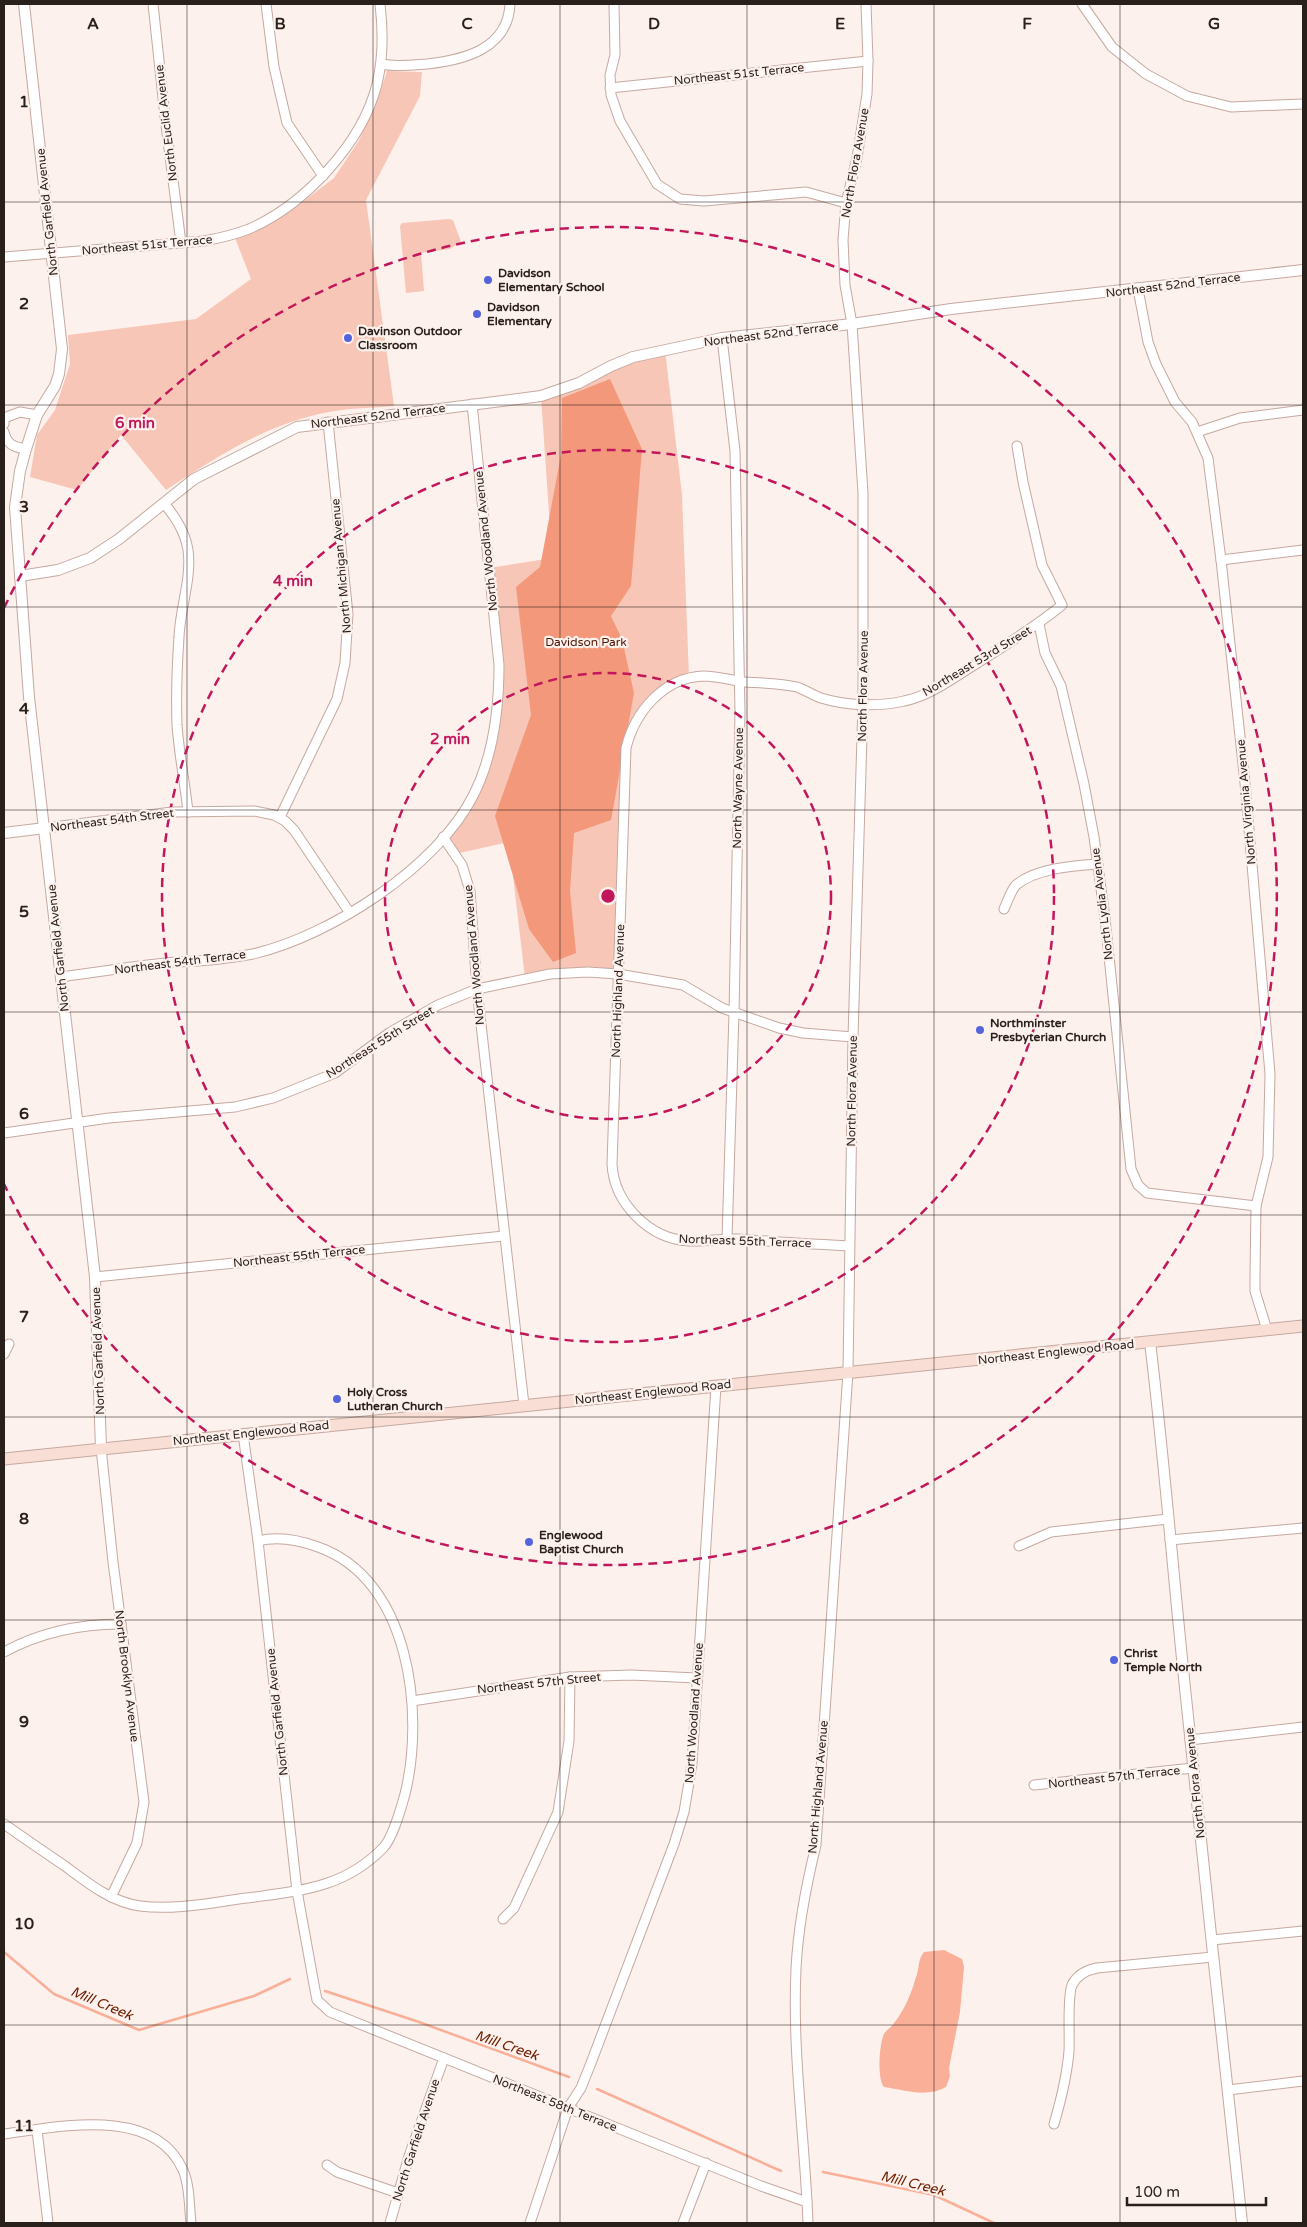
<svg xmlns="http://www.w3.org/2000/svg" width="1307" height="2227" font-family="'Varela Round',sans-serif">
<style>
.green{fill:#f7c6b6}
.forest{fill:#f3987b}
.water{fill:#fab098}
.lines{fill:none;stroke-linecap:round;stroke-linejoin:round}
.stream{stroke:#fab098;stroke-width:2.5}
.minor-casing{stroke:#c5a9a1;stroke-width:11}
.tertiary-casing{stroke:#c5a9a1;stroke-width:12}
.secondary-casing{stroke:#c5a9a1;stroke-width:13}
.minor{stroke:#fff;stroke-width:9}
.tertiary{stroke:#fff;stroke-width:10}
.secondary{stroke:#f8ded5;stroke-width:11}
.grid{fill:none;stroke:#291f1b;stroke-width:1;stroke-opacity:0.55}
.ring{fill:none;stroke:#c2185b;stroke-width:2.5;stroke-dasharray:9 6}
.poi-dot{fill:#5465db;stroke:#fdf1ed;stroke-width:2}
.labels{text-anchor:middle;stroke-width:4.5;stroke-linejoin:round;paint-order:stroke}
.street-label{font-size:12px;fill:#291f1b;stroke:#fdf1ed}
.poi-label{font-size:12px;font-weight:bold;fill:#291f1b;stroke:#fdf1ed;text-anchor:start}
.park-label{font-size:12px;fill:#4d1603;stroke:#fdf1ed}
.water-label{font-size:14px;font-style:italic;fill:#6f2001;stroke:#fdf1ed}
.grid-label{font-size:16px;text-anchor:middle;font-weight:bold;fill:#291f1b;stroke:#fdf1ed;stroke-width:4.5;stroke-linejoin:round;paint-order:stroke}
.centre{fill:#c2185b;stroke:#fdf1ed;stroke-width:2.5}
.ring-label{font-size:15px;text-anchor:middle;font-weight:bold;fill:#c2185b;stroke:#fdf1ed;stroke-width:4.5;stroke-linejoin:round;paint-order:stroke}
</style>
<rect width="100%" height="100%" fill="#fdf1ed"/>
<g class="green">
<path d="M387,71L422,72L420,96L366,200L394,406C372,408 350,408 329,412C268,423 217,457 166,490L121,435L77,490L30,477L37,435L55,410L70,364L68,335L196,319L251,279L235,238L284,216L334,178L358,142L377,102Z"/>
<path d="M449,219L453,220L461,242L450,249L421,253L424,291L406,293L400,226L402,223Z"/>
<path d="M665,350L682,495L689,678L666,689L633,725L625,772L618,974L525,978L509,842L455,854L443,837L461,814L485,767L499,688L489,568L552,558L541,396L611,366Z"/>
</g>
<path class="forest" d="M610,379L642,449L631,586L611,616L622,639L634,693L611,820L574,833L570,891L576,953L553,962L529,929L495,816L531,715L516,587L540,567L561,455L562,398Z"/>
<path class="water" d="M944,1950L962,1959L964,1967L960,2012L949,2068L950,2076L946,2087C926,2098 905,2090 884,2087C877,2080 879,2044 884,2034C886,2030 892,2027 894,2023C904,2011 912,1992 916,1977C920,1967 917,1961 924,1952Z"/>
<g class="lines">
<g class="stream">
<path d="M4,1952L54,1994L139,2030L254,1996L290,1979"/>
<path d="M325,1991L419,2022L569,2077"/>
<path d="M597,2089L781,2171"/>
<path d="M823,2172L934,2195L994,2223"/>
</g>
<defs>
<g id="minor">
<path d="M153,4L165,117L181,243"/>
<path d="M266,4L274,67L287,123L323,176"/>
<path d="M614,4L615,55L610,75L611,95L620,121L657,184L680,199L704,201L806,192L846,203"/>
<path d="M1082,4L1112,47L1146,74L1187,96L1231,107L1303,104"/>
<path d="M381,64C396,67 412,65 427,64C464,60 508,49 510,4"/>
<path d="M610,88L868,61"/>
<path d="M4,257L204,241C220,238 234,235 249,229C304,205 362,144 377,84C383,59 383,29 380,4"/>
<path d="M1138,289L1148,342L1156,364L1175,402L1192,422L1208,458L1221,560L1245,783L1270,1074L1268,1157L1256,1206L1255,1275V1291L1267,1330"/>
<path d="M722,338L735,451L740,712L734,1013L727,1239"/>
<path d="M4,424V418L20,412L37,415"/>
<path d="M4,432C7,445 14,447 26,449"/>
<path d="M1197,432L1240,418L1303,410"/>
<path d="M164,503C175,517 185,531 188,550C192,578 180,608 179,637C177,666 176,696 177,725C179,754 185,783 188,812"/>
<path d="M1221,560L1303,550"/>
<path d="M1039,624L1045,653L1061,686L1084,784L1094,837L1105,918L1131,1169L1138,1185L1147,1193L1256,1206"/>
<path d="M280,817L337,699L345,663L348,614L328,422"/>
<path d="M45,828L172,812L254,811L274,815L285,821L294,830L350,913"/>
<path d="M443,837L462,865L470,891L477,989L524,1405"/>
<path d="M1004,909C1007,903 1011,890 1016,885C1037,868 1072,866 1098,864"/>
<path d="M61,977C100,972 139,965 177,962C203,961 227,959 253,954C330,936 438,867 474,794C494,754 499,708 499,665L472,404"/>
<path d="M4,1133L109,1118L235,1107L273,1098L335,1073L389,1033L438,1005L477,989L550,974L588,972L618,974L683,985L722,1008L779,1028L803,1033L853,1037"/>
<path d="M849,1246C812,1244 775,1242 738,1239C722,1238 705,1242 689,1241C649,1239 614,1203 612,1164L626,748C635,712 663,678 703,676C717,676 731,680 744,682C761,683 781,683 797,687C805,690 813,695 821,698C847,706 878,707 904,701C929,696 950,680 971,667C1002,647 1033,629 1062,605L1042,565L1023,482L1017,446"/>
<path d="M95,1277L504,1236"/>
<path d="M4,1354L9,1344"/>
<path d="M243,1434L258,1541L297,1891L315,1990L317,2000L330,2012L761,2186L807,2202"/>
<path d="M101,1448L113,1562L144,1802L137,1843L111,1897"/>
<path d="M1170,1540L1303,1528"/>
<path d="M1019,1546L1051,1532L1168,1519"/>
<path d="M4,1652C41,1632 79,1624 121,1624"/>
<path d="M412,1701L570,1677L631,1675L697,1678"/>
<path d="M1190,1740L1303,1727"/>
<path d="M1034,1785L1193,1768"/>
<path d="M4,1824C24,1838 44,1852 65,1866C88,1883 111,1902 140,1906C178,1911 218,1901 255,1897C306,1890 346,1886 383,1848C393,1838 401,1808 405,1794C425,1713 410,1579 318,1547C299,1540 278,1536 258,1541"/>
<path d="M503,1919L514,1908L558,1812L569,1741L570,1677"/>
<path d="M1212,1940L1303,1931"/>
<path d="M1228,2090L1303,2081"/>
<path d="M1054,2124C1061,2100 1067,2076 1069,2051C1070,2036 1067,1997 1072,1985C1077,1975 1087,1970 1097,1968L1213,1957"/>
<path d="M37,2130L48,2223"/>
<path d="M4,2134C59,2127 154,2105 183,2170C190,2186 189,2206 191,2223"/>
<path d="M327,2165L337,2172L398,2193"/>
<path d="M390,2223L409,2156L444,2058"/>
<path d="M530,2223L568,2108L581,2088L591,2063L674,1844L684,1812L692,1764L716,1386"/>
<path d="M683,2223L706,2163"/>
<path d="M808,2223C805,2139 792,2054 796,1969C798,1926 806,1886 816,1845L848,1372L853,1037L863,703V493L852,324L845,285L843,240L846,203L857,158L867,94L868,61L866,4"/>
</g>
<g id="tertiary">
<path d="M24,4L62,349L59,374L55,386L37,415L26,449L20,471L15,507L29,697L95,1277L101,1448"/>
<path d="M20,576L58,570L90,558L119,539L194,479L297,427L541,396L579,383L611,366L633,357L722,338L852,324L951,309L1303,270"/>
<path d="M4,833L45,828"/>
<path d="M1150,1342C1164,1457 1173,1573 1185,1688C1203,1866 1223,2045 1242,2223"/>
</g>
<path id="secondary" d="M4,1459L1303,1326"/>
</defs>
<use href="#minor" class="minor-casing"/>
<use href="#tertiary" class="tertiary-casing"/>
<use href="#secondary" class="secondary-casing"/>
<use href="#minor" class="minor"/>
<use href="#tertiary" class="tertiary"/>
<use href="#secondary" class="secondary"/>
</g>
<path class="grid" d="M187,4V2223M373,4V2223M560,4V2223M747,4V2223M934,4V2223M1120,4V2223M4,202H1303M4,405H1303M4,607H1303M4,810H1303M4,1012H1303M4,1215H1303M4,1417H1303M4,1620H1303M4,1822H1303M4,2025H1303"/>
<g class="ring">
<circle cx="608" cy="896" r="223"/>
<circle cx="608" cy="896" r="446"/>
<path d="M4 608A669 669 0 1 1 4 1184"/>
</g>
<g class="poi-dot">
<circle cx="488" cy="280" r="5"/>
<circle cx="477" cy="314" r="5"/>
<circle cx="348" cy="338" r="5"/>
<circle cx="980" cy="1030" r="5"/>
<circle cx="337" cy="1399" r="5"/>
<circle cx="529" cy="1542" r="5"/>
<circle cx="1114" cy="1660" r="5"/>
</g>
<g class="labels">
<g class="street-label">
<text transform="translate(739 74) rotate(-6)" y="4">Northeast 51st Terrace</text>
<text transform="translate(166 123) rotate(-97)" y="4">North Euclid Avenue</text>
<text transform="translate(855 163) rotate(-80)" y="4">North Flora Avenue</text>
<text transform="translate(47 212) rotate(-96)" y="4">North Garfield Avenue</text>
<text transform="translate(147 245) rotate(-5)" y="4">Northeast 51st Terrace</text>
<text transform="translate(1173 285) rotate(-7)" y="4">Northeast 52nd Terrace</text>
<text transform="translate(771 334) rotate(-7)" y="4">Northeast 52nd Terrace</text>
<text transform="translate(378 416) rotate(-7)" y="4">Northeast 52nd Terrace</text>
<text transform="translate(486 541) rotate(-96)" y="4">North Woodland Avenue</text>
<text transform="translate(341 566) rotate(-95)" y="4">North Michigan Avenue</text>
<text transform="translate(977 661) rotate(-31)" y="4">Northeast 53rd Street</text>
<text transform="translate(863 686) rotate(-89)" y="4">North Flora Avenue</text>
<text transform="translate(738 788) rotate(-89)" y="4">North Wayne Avenue</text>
<text transform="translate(1246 802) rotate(-95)" y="4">North Virginia Avenue</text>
<text transform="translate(112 820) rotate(-7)" y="4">Northeast 54th Street</text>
<text transform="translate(1102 904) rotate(-97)" y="4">North Lydia Avenue</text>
<text transform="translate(58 948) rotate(-96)" y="4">North Garfield Avenue</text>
<text transform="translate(474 955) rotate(-95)" y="4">North Woodland Avenue</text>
<text transform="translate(180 962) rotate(-7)" y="4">Northeast 54th Terrace</text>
<text transform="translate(618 991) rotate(-88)" y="4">North Highland Avenue</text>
<text transform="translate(380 1042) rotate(-32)" y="4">Northeast 55th Street</text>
<text transform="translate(852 1091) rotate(-89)" y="4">North Flora Avenue</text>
<text transform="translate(745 1241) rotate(2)" y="4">Northeast 55th Terrace</text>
<text transform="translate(299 1256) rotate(-6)" y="4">Northeast 55th Terrace</text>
<text transform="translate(98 1351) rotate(-92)" y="4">North Garfield Avenue</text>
<text transform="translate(1056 1352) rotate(-6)" y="4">Northeast Englewood Road</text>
<text transform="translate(653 1392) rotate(-6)" y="4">Northeast Englewood Road</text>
<text transform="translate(251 1433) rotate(-6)" y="4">Northeast Englewood Road</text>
<text transform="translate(127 1676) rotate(83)" y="4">North Brooklyn Avenue</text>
<text transform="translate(539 1683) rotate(-6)" y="4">Northeast 57th Street</text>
<text transform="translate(277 1712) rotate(-96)" y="4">North Garfield Avenue</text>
<text transform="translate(694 1713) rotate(-86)" y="4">North Woodland Avenue</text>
<text transform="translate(1114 1777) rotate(-6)" y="4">Northeast 57th Terrace</text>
<text transform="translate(1195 1783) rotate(-96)" y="4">North Flora Avenue</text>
<text transform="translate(818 1787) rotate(-85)" y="4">North Highland Avenue</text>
<text transform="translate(555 2103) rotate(22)" y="4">Northeast 58th Terrace</text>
<text transform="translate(416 2140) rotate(-72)" y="4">North Garfield Avenue</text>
</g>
<g class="poi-label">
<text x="498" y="277">Davidson<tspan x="498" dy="14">Elementary School</tspan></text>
<text x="487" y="311">Davidson<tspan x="487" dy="14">Elementary</tspan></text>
<text x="358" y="335">Davinson Outdoor<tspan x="358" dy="14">Classroom</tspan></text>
<text x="990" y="1027">Northminster<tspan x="990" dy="14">Presbyterian Church</tspan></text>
<text x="347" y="1396">Holy Cross<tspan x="347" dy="14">Lutheran Church</tspan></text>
<text x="539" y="1539">Englewood<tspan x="539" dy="14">Baptist Church</tspan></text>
<text x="1124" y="1657">Christ<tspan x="1124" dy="14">Temple North</tspan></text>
</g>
<g class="park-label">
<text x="586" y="646">Davidson Park</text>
</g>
<g class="water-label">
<text transform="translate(102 2003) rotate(23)" y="5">Mill Creek</text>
<text transform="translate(507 2045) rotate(19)" y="5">Mill Creek</text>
<text transform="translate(913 2183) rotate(14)" y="5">Mill Creek</text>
</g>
</g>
<g class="grid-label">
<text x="93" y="29">A</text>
<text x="280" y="29">B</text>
<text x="467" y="29">C</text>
<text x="654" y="29">D</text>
<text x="840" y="29">E</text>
<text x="1027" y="29">F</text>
<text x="1214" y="29">G</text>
<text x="24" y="107">1</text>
<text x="24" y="309">2</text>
<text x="24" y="512">3</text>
<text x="24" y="714">4</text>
<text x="24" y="917">5</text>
<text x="24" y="1119">6</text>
<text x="24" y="1322">7</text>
<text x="24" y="1524">8</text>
<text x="24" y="1727">9</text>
<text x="24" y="1929">10</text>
<text x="24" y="2131">11</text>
</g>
<circle cx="608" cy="896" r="8" class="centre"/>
<g class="ring-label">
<text x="135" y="428">6 min</text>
<text x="293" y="586">4 min</text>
<text x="450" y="744">2 min</text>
</g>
<rect width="1307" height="2227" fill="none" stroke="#291f1b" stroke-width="10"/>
<path d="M1127 2197v8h139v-8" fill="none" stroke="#291f1b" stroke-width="2.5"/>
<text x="1134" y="2197" font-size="15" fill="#291f1b" stroke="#fdf1ed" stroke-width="4" paint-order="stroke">100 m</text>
</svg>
